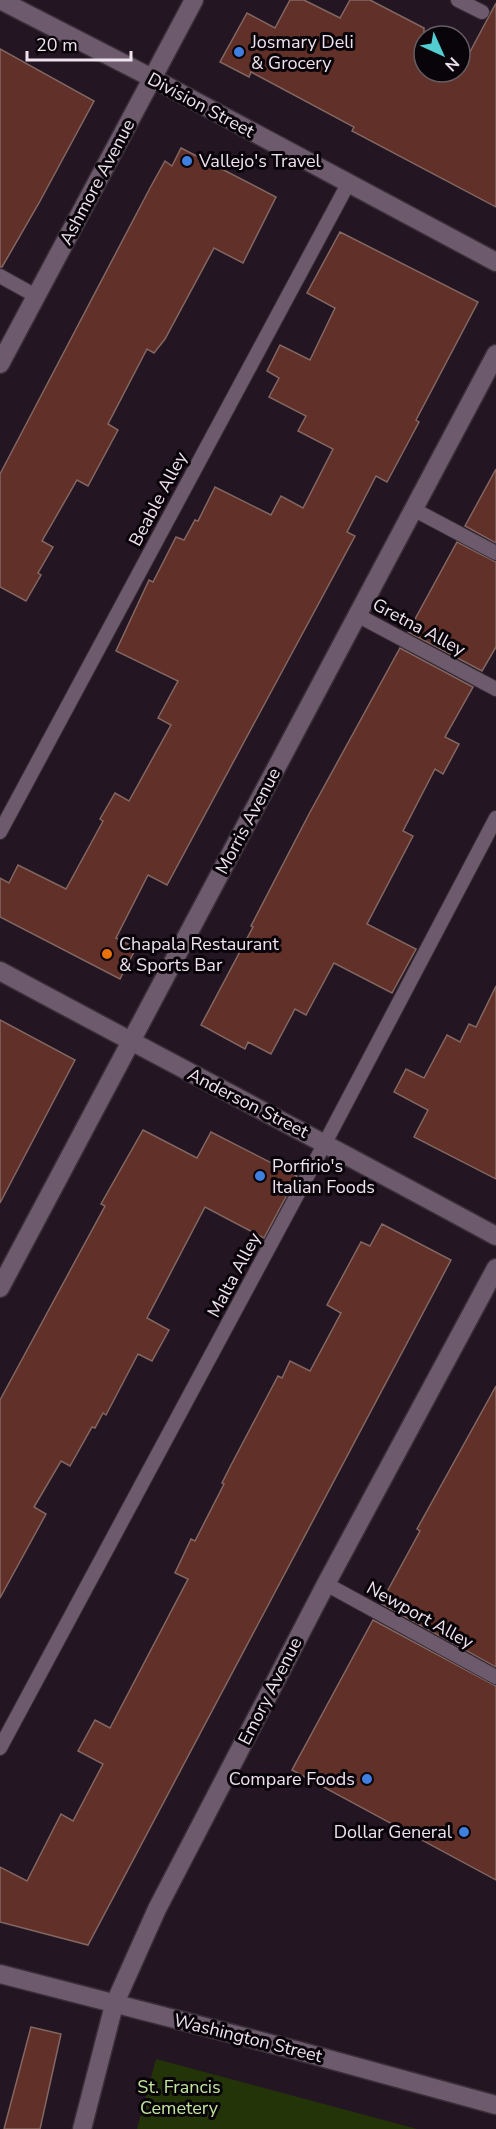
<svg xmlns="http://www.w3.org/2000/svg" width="496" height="2129" font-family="'Nunito Sans',sans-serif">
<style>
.green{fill:#223408}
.building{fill:#613028;stroke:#826762;stroke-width:1.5}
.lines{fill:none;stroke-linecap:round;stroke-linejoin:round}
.service-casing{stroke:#3a2f39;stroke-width:16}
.minor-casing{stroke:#3a2f39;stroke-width:21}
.service{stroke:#6d5a6c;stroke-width:14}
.minor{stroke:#6d5a6c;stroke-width:18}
.shop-dot{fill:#3f7fe0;stroke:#090409;stroke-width:2}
.food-dot{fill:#e8710a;stroke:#090409;stroke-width:2}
.labels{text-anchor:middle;stroke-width:6;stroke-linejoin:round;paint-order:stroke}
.poi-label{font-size:18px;fill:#eee3ed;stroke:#090409;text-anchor:start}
.street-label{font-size:18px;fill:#eee3ed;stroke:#090409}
.park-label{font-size:18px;fill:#c2e59c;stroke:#090409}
</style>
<rect width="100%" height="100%" fill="#241523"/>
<path class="green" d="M156,2059L417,2129H137Z"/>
<g class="building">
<path d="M290,0H304L340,18L350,0H370L424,28V72H460V61L464,63L496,3V207L352,131L354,127L251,72L249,77L220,62L247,13L275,28Z"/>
<path d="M0,49L94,101L39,203L2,267H0Z"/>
<path d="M181,148L276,197L243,263L214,248L165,339L154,353L147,349L108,424L118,430L88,486L77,480L42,541L53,547L38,573L41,575L26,601L0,587V474L150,188L165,161L172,166Z"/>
<path d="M340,232L478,302L416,420L419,422L387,482L376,476L347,532L355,536L167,885L148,875L116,938L136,948L120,979L0,917V878L9,883L18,865L66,889L103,821L100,819L115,793L129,801L171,725L158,718L178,681L116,651L149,580L153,582L176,537L184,540L195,520L198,521L215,487L271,515L281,496L303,508L333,449L298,431L306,416L269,397L279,378L267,371L280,345L310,360L335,308L307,293Z"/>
<path d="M496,469V543L465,526Z"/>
<path d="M457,542L496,562V647L482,671L408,632Z"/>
<path d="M400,648L473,687L445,737L459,744L443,774L435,769L403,831L413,836L367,924L416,949L392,993L334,963L306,1015L295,1009L271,1054L248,1042L245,1049L201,1025L253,927L251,926L309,814Z"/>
<path d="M496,986V1179L414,1137L428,1110L394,1092L406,1069L424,1078L447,1035L460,1042L469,1024L476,1027Z"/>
<path d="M0,1020L75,1060L0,1203Z"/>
<path d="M143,1130L197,1158L211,1132L297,1176L264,1238L205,1207L147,1318L169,1330L152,1361L138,1354L106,1415L103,1413L95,1428L92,1427L70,1466L61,1461L34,1507L46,1514L0,1598V1400L105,1206L101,1204Z"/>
<path d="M382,1224L451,1260L88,1945L0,1922V1867L27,1881L61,1814L73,1821L103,1764L78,1751L95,1720L110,1728L188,1579L175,1573L191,1539L195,1541L224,1484L222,1483L230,1467L278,1376L282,1378L290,1361L310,1371L341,1313L327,1305L361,1242L370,1246Z"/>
<path d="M496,1386V1667L382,1604V1601L420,1531L417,1529Z"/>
<path d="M373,1620L496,1686V1880L292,1770Z"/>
<path d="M31,2027L61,2034L40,2129H4Z"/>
</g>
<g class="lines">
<defs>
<g id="service">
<path d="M458,0L482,12"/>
<path d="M0,276L36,296"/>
<path d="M413,509L496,553"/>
<path d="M357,615L496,689"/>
<path d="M0,832L348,184"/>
<path d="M326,1584L496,1677"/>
<path d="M0,1748L325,1143L496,818"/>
</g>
<g id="minor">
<path d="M0,0L152,78L496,262"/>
<path d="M0,364L194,0"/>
<path d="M0,971C165,1060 331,1146 496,1236"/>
<path d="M0,1288L496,354"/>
<path d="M0,1974L299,2051L496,2105"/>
<path d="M82,2129L114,2005L157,1909L326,1584L496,1268"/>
</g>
</defs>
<use href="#service" class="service-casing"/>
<use href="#minor" class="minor-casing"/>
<use href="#service" class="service"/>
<use href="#minor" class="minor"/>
</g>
<g class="shop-dot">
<circle cx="239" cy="52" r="6"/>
<circle cx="187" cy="161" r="6"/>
<circle cx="260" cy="1176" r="6"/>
<circle cx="367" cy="1779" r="6"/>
<circle cx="464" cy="1832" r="6"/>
</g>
<circle class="food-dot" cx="107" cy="954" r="6"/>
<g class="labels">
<g class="poi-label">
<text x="251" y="48">Josmary Deli<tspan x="251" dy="21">&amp; Grocery</tspan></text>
<text x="199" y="167">Vallejo's Travel</text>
<text x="119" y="950">Chapala Restaurant<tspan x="119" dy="21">&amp; Sports Bar</tspan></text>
<text x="272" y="1172">Porfirio's<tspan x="272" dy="21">Italian Foods</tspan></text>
<text x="355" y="1785" text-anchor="end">Compare Foods</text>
<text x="452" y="1838" text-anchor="end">Dollar General</text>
</g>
<g class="street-label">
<text transform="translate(201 105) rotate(28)" y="6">Division Street</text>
<text transform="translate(97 182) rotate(-62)" y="6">Ashmore Avenue</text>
<text transform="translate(158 499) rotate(-62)" y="6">Beable Alley</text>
<text transform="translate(419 627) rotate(28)" y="6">Gretna Alley</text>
<text transform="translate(248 821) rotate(-62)" y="6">Morris Avenue</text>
<text transform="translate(248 1103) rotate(27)" y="6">Anderson Street</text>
<text transform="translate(234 1275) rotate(-62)" y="6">Malta Alley</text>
<text transform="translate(420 1615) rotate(29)" y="6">Newport Alley</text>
<text transform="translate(270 1691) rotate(-63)" y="6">Emory Avenue</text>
<text transform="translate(248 2038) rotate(14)" y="6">Washington Street</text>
</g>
<g class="park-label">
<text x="179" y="2093">St. Francis<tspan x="179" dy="21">Cemetery</tspan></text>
</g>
</g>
<g transform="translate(442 54) rotate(135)"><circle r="28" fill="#090409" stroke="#655d64" stroke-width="1.5"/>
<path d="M0-4.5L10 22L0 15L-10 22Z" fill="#52cdd0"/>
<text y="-9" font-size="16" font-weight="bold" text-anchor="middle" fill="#eee3ed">N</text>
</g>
<path d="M27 51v9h104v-9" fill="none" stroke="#eee3ed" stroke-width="3"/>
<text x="36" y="51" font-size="18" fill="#eee3ed" stroke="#090409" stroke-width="4.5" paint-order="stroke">20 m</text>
</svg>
